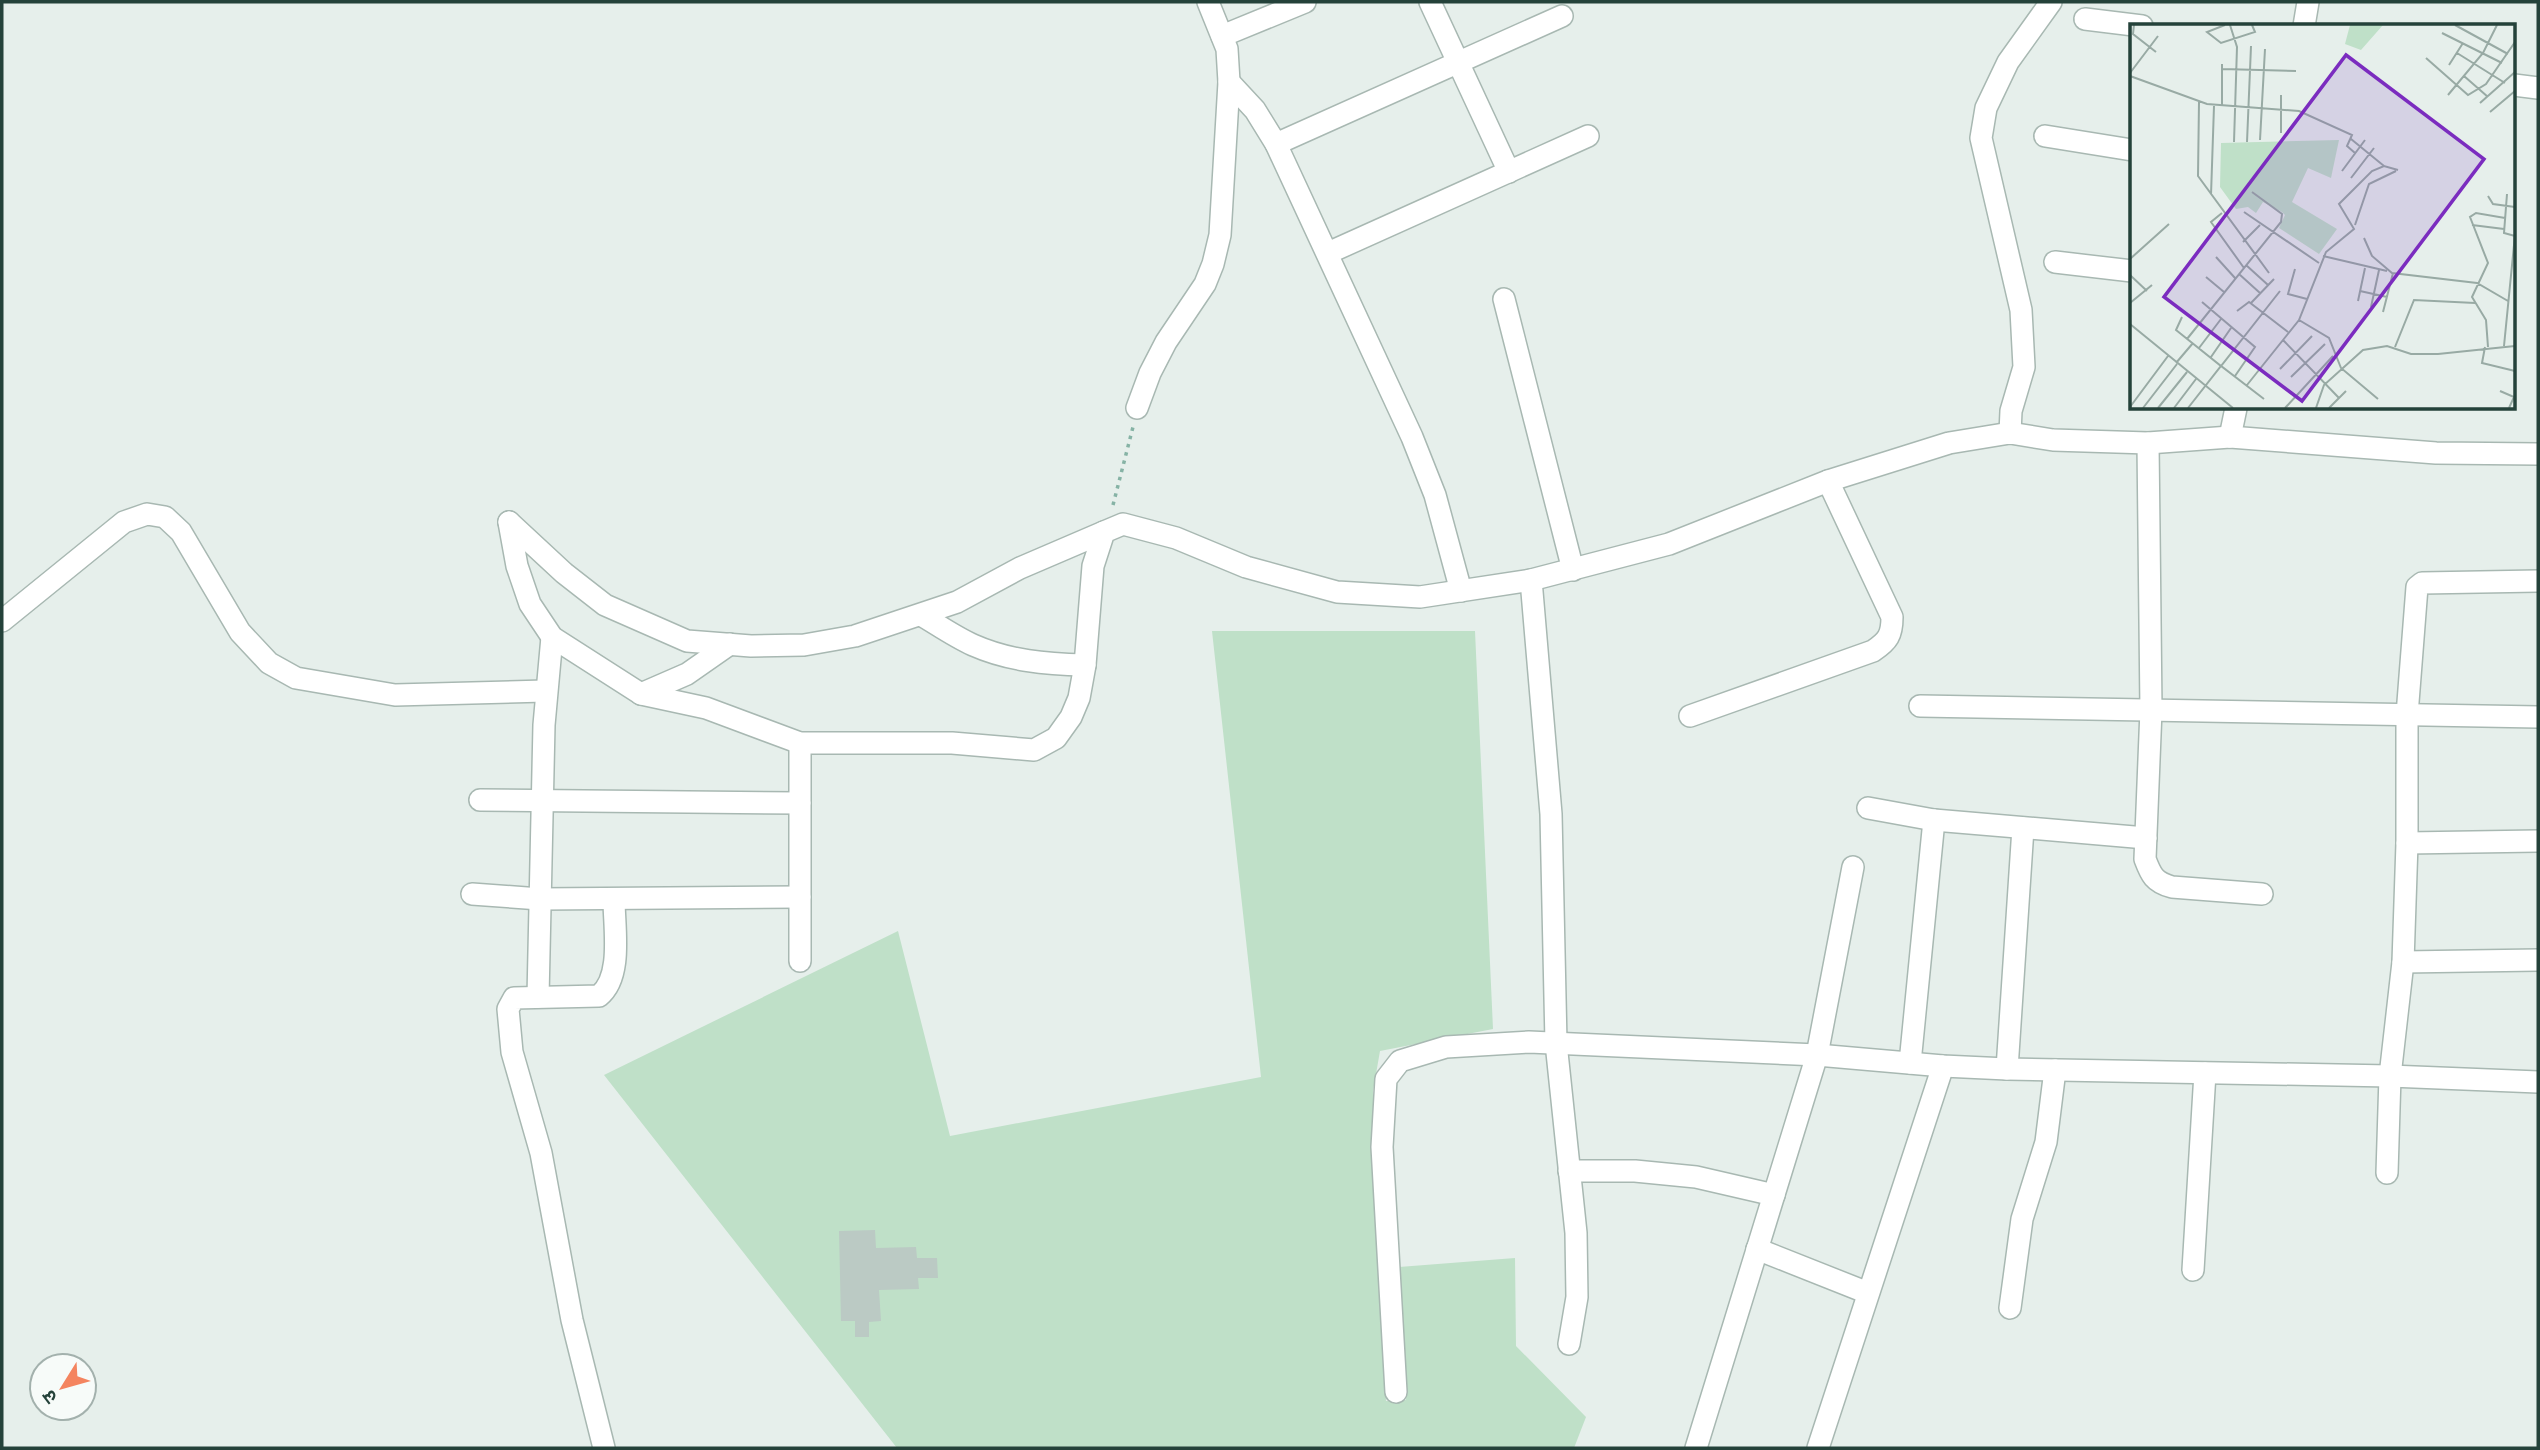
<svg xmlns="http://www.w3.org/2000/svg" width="2540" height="1450" font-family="Cabin,'Noto Sans Devanagari',sans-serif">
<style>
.green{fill:#bfe0c8}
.building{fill:#bbcac4}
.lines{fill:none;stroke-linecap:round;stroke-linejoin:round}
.minor-casing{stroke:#a8b8b2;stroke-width:24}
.path{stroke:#86b3a5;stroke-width:3.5;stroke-dasharray:3.5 5;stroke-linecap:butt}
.minor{stroke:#fff;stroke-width:21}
.inset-road{fill:none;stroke:#98aaa4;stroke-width:2}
.view{fill:#7b2cbf;fill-opacity:0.15;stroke:#7b2cbf;stroke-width:3.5}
.inset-edge{fill:none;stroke:#24423a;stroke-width:3.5}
</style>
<rect width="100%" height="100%" fill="#e6efeb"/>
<path class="green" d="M1212,631H1475L1493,1029L1380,1051L1373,1091L1386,1401L1406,1400L1399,1267L1515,1258L1516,1346L1586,1417L1574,1448H897L604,1075L898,931L950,1136L1261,1077Z"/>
<path class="building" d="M875,1230L876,1248L916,1247L917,1258H937L938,1278H918L919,1289L879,1290L881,1321L869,1322V1337H855V1321H841L839,1231Z"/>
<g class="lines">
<defs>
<g id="minor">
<path d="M1430,2L1509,172"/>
<path d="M2085,19L2142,26"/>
<path d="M2304,26L2308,2"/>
<path d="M1222,36L1305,2"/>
<path d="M1229,82L1255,110L1276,144L1412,437L1435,495L1461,591"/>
<path d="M2514,85L2538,88"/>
<path d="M2045,136L2132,150"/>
<path d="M1276,144L1562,16"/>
<path d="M1328,253L1588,136"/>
<path d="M2055,262L2132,271"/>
<path d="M1504,299L1573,570"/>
<path d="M1137,408L1150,373L1166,342L1205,284L1213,264L1220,235L1229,82L1227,49L1208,2"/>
<path d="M2010,433L2011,411L2024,367L2021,310L1981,138L1986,108L2008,62L2051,2"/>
<path d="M2230,437L2236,408"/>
<path d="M2148,443L2151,710L2145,859C2151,875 2154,882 2172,887L2262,894"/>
<path d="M509,522L517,566L530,604L552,637L641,694L706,708L800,743H952L1034,750L1056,738L1071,717L1079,698L1085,665L1093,566L1104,532L1123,524L1176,538L1246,567L1337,592L1420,597L1531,580L1669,544L1828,481L1949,443L2010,433L2053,440L2148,443L2230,437L2436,453L2538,454"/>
<path d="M509,522L564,573L605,605L687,641L751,646L804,645L855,636L957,602L1020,568L1104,532"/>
<path d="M1531,580L1551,814L1556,1043L1576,1233L1577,1297L1569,1344"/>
<path d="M921,615C938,625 955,637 973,645C1009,661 1046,664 1085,665"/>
<path d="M2,621L124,522L147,514L165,517L181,532L240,632L269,663L296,678L395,695L545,691"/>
<path d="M641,694L687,674L730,644"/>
<path d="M1920,706L2538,717"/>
<path d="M1690,716L1873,651C1888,641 1892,635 1892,617L1828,481"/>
<path d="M800,743V961"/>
<path d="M480,800L800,803"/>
<path d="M1868,808L1934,820L2146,838"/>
<path d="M2407,843L2538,841"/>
<path d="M472,894L540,899L800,897"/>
<path d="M2403,962L2538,960"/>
<path d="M538,997L544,725L552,637"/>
<path d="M1910,1063L1934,820"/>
<path d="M2007,1069L2023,828"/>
<path d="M1569,1171H1635L1696,1177L1774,1195"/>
<path d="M2387,1173L2390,1076L2403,962L2407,843V715L2417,587L2422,583L2538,581"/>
<path d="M1757,1249L1868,1293"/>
<path d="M2193,1270L2205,1073"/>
<path d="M2010,1308L2022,1219L2046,1142L2055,1070"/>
<path d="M1396,1392L1382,1147L1386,1079L1400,1061L1446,1047L1529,1042L1817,1055L1943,1066L2007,1069L2390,1076L2538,1082"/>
<path d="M604,1448L572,1320L541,1153L512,1052L508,1009L514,998L599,996C623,977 614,928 614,899"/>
<path d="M1696,1448L1817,1055L1853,867"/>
<path d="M1818,1448L1943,1066"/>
</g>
</defs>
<use href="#minor" class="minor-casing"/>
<path class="path" d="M1113,505L1133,427"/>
<use href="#minor" class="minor"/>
</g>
<g transform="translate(2130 24)">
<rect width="385" height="385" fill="#e6efeb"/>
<path d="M220,1H253L231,26L215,20ZM209,116L201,154L178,144L162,178L207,205L189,230L149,204L155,191L152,188L133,178L126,189L118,183L106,185L90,163L91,119Z" fill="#bfe0c8"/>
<path class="inset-road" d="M4,1L3,10L26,28M95,1L77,8L91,19L125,8L122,1M100,1L107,23L104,118M325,1L378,30M312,9L372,39M327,29L375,59M296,34L338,71L356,60L385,18M319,41L333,19M92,45L166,47M0,49L28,12M0,52L77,80L169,87L222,111L217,122L225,129M334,52L358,73M318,71L353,29L367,1M69,78L68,152L139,249M350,79L385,48M92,82V40M360,88L385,67M151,109V71M221,115L254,142M130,116L135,25M117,118L121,22M212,147L235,116M221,154L244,124M377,170L374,209L385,212M81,171L84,82M358,172L363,180L385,183M114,188L189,239M92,189L81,198L114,244M225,201L239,160L266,147M342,201L374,205M234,214L242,232L262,249L347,259L378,277M113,218L130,201M193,232L257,247M86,233L105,254M0,235L39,200M116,241L138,261M165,245L158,270L177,275M109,250L130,269M0,251L17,267M76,253L94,268M230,267L257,273M228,277L235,244M72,278L125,323L105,352M0,279L22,261M121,279L144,255M241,283L249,246M107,287L119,278L158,308M253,288L263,249M52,293L46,306L91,342L150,267M169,296L199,314L211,344L248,375M0,300L103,384M57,315L151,198L152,190L122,168M153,316L209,374M374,322L385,211M265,323L284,276L345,279M355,323L352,339L385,347M358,323L356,296L342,273L358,239L340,193L346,189L375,194M69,324L91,295M81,333L101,304M46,339L63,319M150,345L182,312M161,353L195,320M117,361L169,296L196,228L224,205L209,180L242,147L254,142L268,146M370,367L384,373L379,384M0,383L38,332M13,384L47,340M28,384L57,348M44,384L66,355M58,384L91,342L134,375M155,384L203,332M186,384L194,361L233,326L257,322L281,330H308L385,322M199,384L216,367"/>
<path class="view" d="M216,31L354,135L172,377L34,273Z"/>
<rect width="385" height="385" class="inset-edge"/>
</g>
<rect width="2540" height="1450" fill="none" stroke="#24423a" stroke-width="7"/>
<g transform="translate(63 1387) rotate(233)"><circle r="33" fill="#f7fbf9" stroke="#a3b1ad" stroke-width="2"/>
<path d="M0-5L12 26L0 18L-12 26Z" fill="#f4845f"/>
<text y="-10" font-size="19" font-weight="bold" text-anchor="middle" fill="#24423a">उ</text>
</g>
</svg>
